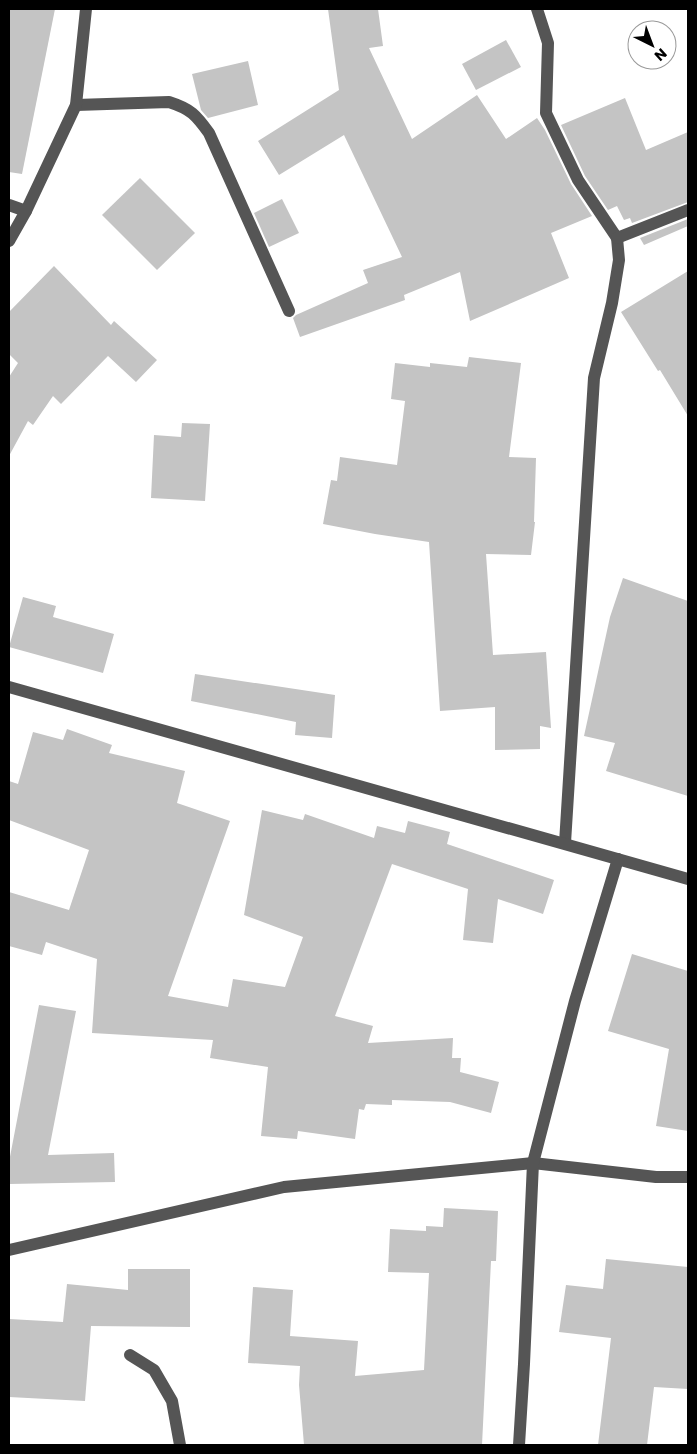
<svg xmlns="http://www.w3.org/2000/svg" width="697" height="1454" font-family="Poppins,sans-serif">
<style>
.building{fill:#c4c4c4}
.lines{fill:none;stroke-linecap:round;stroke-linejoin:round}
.minor{stroke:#555;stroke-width:12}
</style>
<rect width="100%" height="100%" fill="#fff"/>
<g class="building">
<path d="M9,9H55L22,174L9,172Z"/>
<path d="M328,9H378L383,46L369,48L412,139L477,95L506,139L537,118L545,130L571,184L592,216L551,233L569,278L470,321L460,272L404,295L405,300L300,337L293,318L296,315L368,283L363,270L402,257L344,135L279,175L258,141L339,90Z"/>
<path d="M506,40L521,67L476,90L462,64Z"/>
<path d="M248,61L258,105L208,118L201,110L192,74Z"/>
<path d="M625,98L646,150L688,132V202L632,223L630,218L624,220L617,206L608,210L585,176L561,125Z"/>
<path d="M140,178L195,233L157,270L102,215Z"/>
<path d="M282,199L299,233L269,247L254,213Z"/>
<path d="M688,219V226L644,245L640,238Z"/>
<path d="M54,266L111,325L114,321L157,360L136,382L108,356L61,404L53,396L33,425L28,421L9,456V377L18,363L9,354V312Z"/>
<path d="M688,271V416L660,370L658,371L621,312Z"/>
<path d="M469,357L521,363L509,457L536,458L534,522H535L531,555L486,554L493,655L546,652L551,728L540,726V749L495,750V707L440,711L429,542L375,534L323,524L331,480L337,481L340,457L397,465L405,401L391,399L395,363L430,367V363L467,367Z"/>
<path d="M182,423L210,424L205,501L151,498L154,435L181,437Z"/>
<path d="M623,578L688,601V796L606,771L615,743L584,736L610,617Z"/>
<path d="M23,597L56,606L53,617L114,634L103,673L9,647Z"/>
<path d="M195,674L335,695L332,738L295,735L296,722L191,701Z"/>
<path d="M67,729L112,745L109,753L185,771L177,803L230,821L168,996L228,1007L233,979L285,987L303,937L244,915L262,810L303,820L305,814L374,838L377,826L405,833L408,821L450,832L447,844L554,880L543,914L498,899L493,943L463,940L468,889L392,864L335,1016L373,1026L368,1043L453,1038L452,1058H461L460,1072L499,1082L491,1113L450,1102L392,1100V1105L366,1104L364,1110L359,1109L355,1139L298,1131L297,1139L261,1136L268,1067L210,1058L213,1040L92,1033L97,959L46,942L42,955L9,946V892L69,910L89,850L9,820V781L18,784L33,732L63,740Z"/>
<path d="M632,954L688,971V1131L656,1126L669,1049L608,1031Z"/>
<path d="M39,1005L76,1011L48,1155L114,1153L115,1182L9,1184V1162Z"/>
<path d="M444,1208L498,1211L496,1261H491L482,1445H304L299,1385L300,1366L248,1363L253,1287L293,1290L290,1336L358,1341L355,1376L424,1370L429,1273L388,1272L390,1229L426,1231V1226L443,1227Z"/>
<path d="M606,1259L688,1267V1389L654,1387L647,1445H598L611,1338L559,1332L566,1285L603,1289Z"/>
<path d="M128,1269H190V1327L91,1326L85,1401L9,1397V1319L63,1322L67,1284L128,1290Z"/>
</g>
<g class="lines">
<g class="minor">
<path d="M537,9L548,43L546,113L578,180L617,238L619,260L612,303L594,378L565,843"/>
<path d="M76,105L169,102C191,109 196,115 209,133L289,311"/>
<path d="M9,205L26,211"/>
<path d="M617,238L688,210"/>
<path d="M9,241L26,211L76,105L86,9"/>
<path d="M9,687L688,879"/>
<path d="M9,1250L284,1187L533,1163L656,1177H688"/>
<path d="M130,1355L154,1370L172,1401L180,1445"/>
<path d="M519,1445L524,1364L533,1163L575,1001L618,859"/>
</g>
</g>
<rect width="697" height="1454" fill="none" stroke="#000000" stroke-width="20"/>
<g transform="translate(652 45) rotate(138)"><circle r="24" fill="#ffffff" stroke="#999999"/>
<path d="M0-4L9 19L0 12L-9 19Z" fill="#000000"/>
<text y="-8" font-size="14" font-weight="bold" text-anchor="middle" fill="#000000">N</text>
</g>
</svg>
